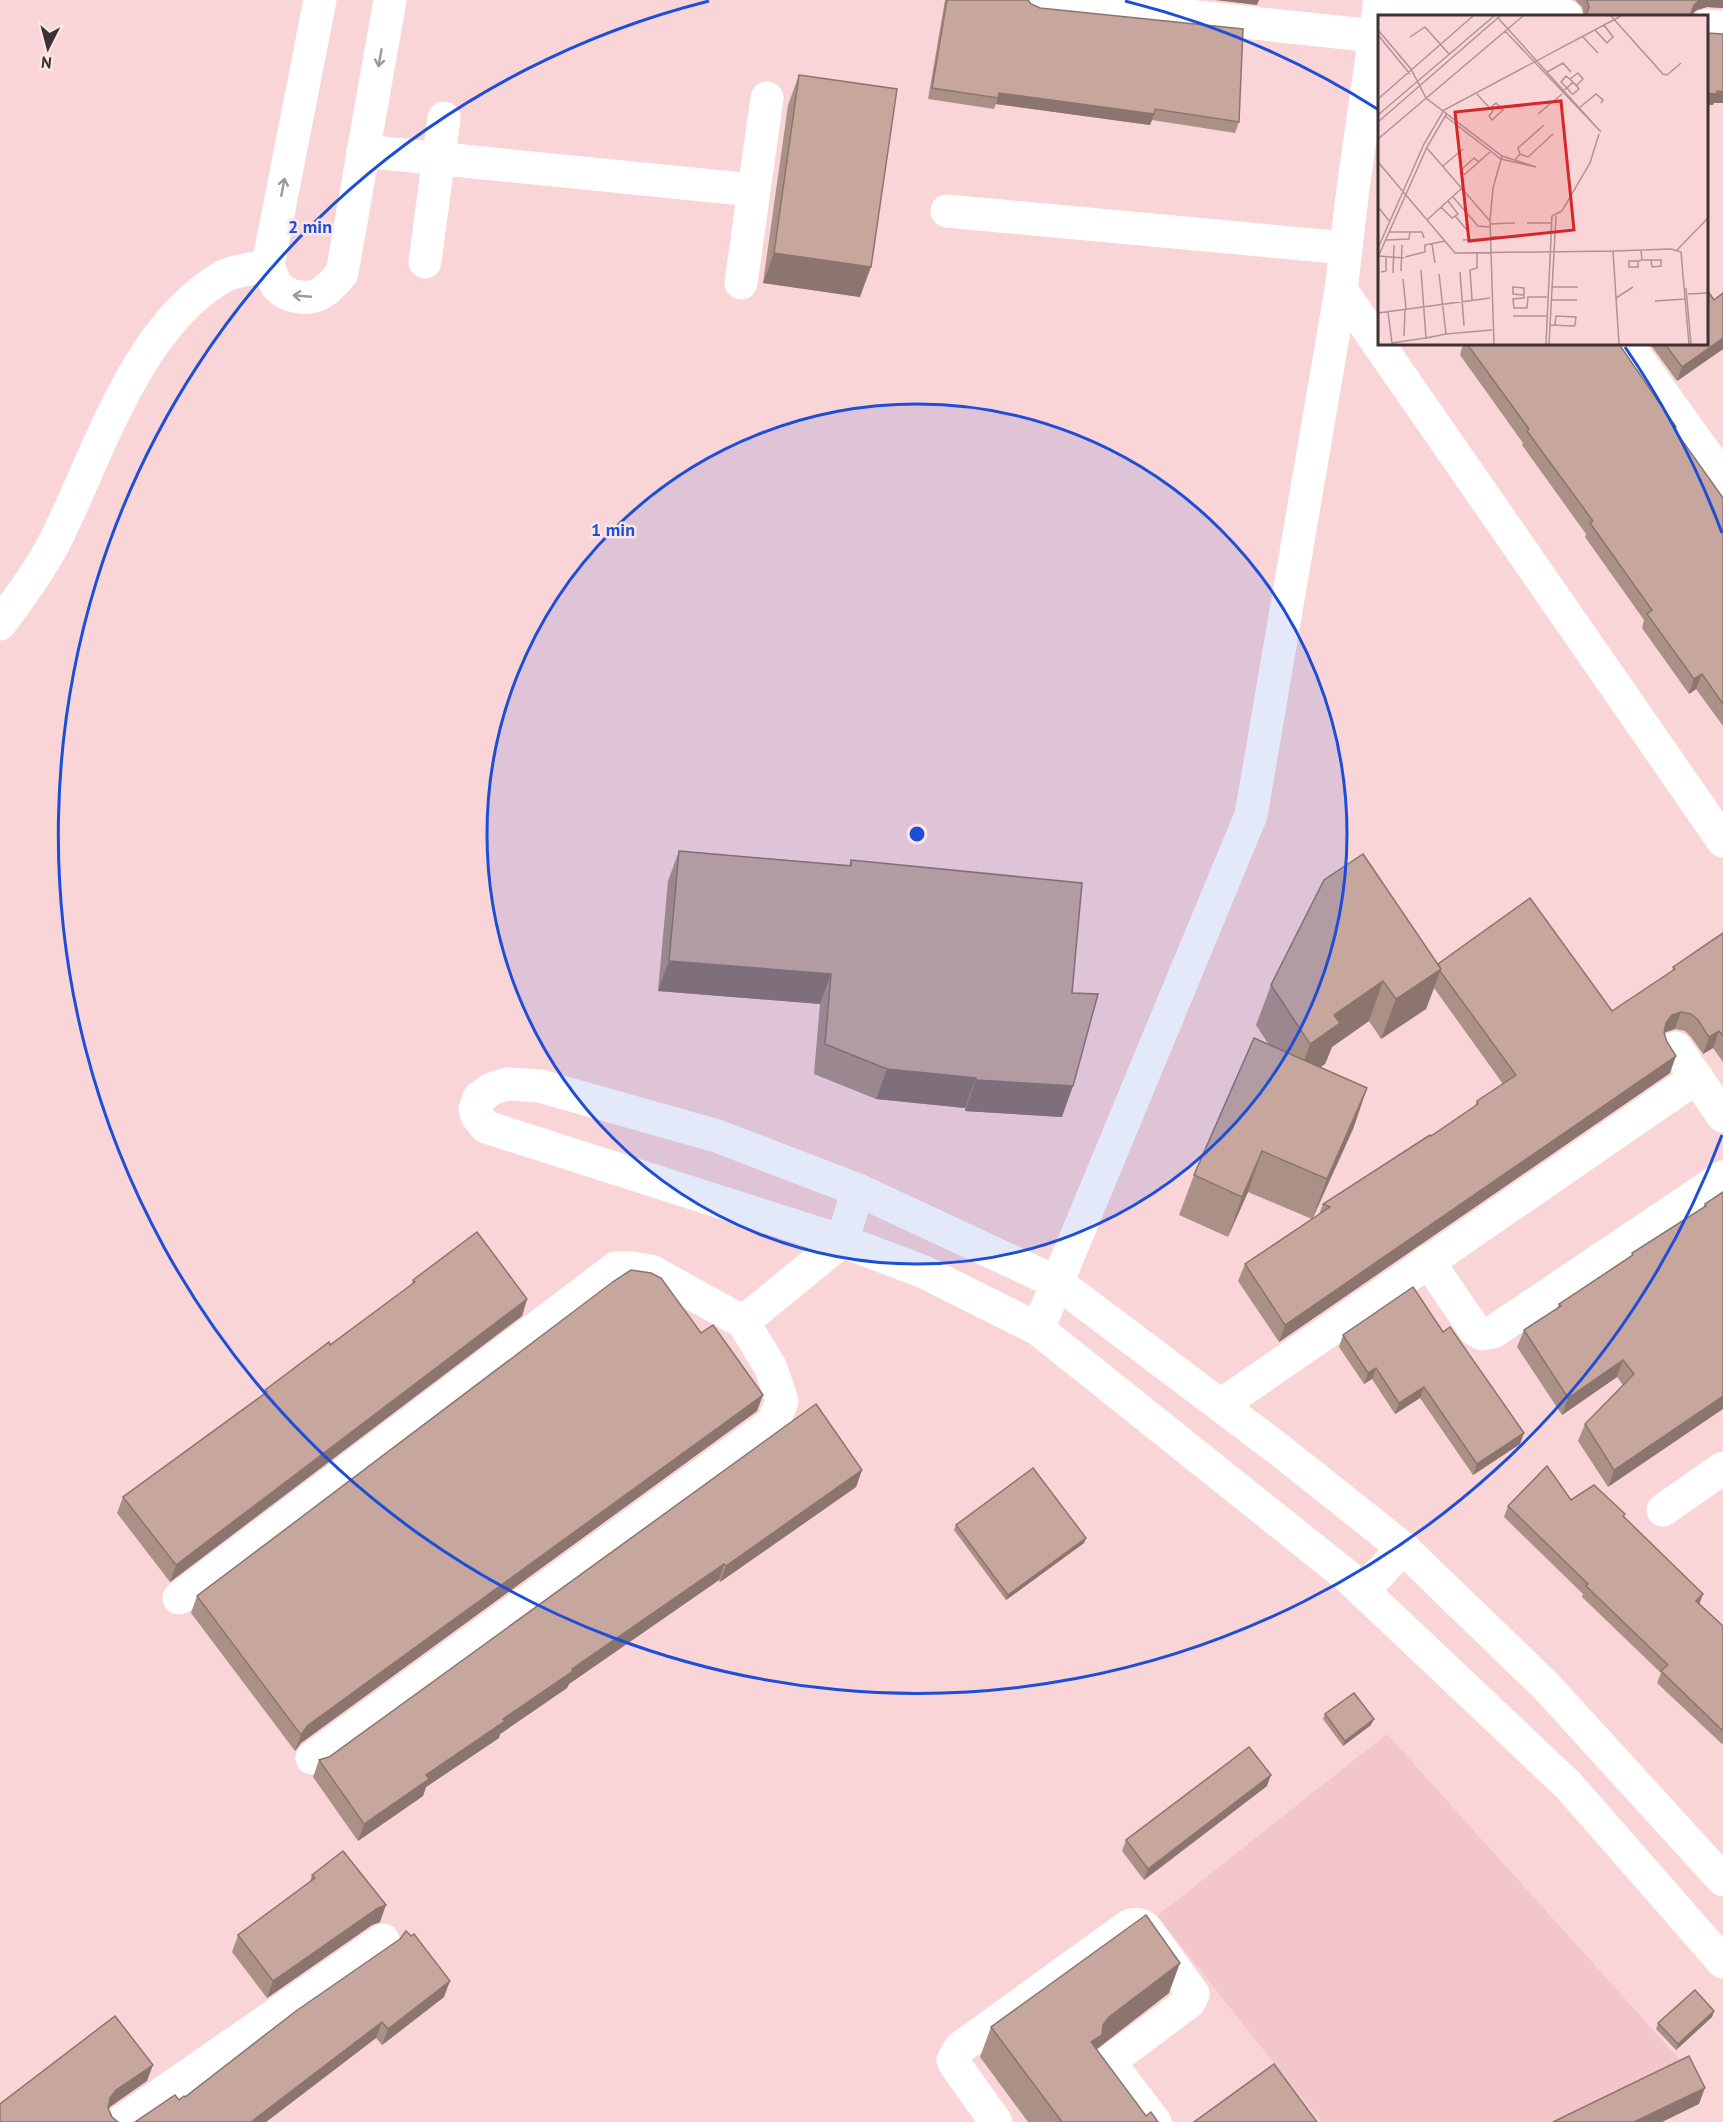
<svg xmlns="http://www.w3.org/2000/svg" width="1723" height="2122" font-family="'PT Sans',sans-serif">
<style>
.built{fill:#f3c7c9}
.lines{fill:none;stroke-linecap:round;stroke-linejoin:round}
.minor{stroke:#fff;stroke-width:33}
.wall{fill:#ab9087;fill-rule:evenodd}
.shaded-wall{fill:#8b756e}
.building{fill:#c7a79d;stroke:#8b756e;stroke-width:1.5}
.oneway{stroke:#9f9898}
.ring{fill:none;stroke:#1d4ed8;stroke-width:3}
.inset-road{fill:none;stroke:#af9395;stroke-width:1.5}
.view{fill:#d62828;fill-opacity:0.15;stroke:#d62828;stroke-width:3}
.inset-edge{fill:none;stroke:#3f3132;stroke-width:3}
.centre{fill:#1d4ed8;stroke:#fce6e7;stroke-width:3}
.ring-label{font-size:18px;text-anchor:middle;font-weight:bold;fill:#1d4ed8;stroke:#fce6e7;stroke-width:5;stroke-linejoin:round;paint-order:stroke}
</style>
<rect width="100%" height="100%" fill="#f9d5d7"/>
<path class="built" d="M1387,1734L1680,2060L1567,2122H1321L1157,1916Z"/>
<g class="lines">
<g class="minor">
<path d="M320,0L268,265C271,272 273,281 278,287C283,292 288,295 295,296C317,302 329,289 342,273L390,0"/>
<path d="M1038,0L1375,36"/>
<path d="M1379,4L1566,16"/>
<path d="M1706,26L1723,27"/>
<path d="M363,151L753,190"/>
<path d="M947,211L1346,248"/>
<path d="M425,262L444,118"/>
<path d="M741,283L767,98"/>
<path d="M1341,290L1723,841"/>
<path d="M1627,344L1723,478"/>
<path d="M0,624C20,597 40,570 55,541C99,454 135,327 224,276C236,270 254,269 268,265"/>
<path d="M1676,1048L1723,1116"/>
<path d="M1428,1261L1475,1330L1482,1334L1493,1332L1723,1177"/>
<path d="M1038,1329L1251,815L1341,290L1353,189L1380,0"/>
<path d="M1221,1405L1697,1077"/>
<path d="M1663,1510L1723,1468"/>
<path d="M1363,1591L1403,1548"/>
<path d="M179,1598L616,1268H631L651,1271L743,1322L842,1241L858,1190"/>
<path d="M312,1758L773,1423L782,1401L771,1368L743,1322"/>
<path d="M1723,1880L1546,1686L1403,1548L1277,1448L1058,1283L858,1190L717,1136L540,1086L507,1084L491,1089L479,1098L475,1109L477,1116L486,1127L842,1241L924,1272L1038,1329L1347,1576L1569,1786L1723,1962"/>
<path d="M121,2122L383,1940"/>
<path d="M996,2122L956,2066L953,2060L960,2048L1130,1925C1138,1924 1142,1924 1147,1930L1193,1994L1189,2002L1109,2062L1155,2122"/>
</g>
</g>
<g class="wall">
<path d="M945,0H1028L1031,4L1239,122L1235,133L1152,120L1150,125L996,104L994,109L928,99Z"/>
<path d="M1575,0H1723V8L1707,7L1697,10L1584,16L1582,7Z"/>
<path d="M799,75L860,297L763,283L788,105Z"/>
<path d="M1723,293V349L1677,381L1650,344H1707L1714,300Z"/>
<path d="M1463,344H1619L1675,430L1723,498V726L1696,689L1689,694L1642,628L1644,620L1585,537L1586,534L1522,445L1523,443L1460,355Z"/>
<path d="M679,851L849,865L851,860L1072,993L1062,1117L965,1111V1108L876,1099L814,1074L820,1004L658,991L668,881Z"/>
<path d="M1723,933V1062L1713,1048L1703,1054L1691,1037L1685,1031L1675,1029L1666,1032L1664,1034L1670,1073L1279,1342L1238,1281L1245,1264L1312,1219L1248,1192L1228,1237L1179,1215L1194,1175L1269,1045L1256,1025L1271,985L1438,964L1612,1011L1672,972L1673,967ZM1434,988L1503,1084L1477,1101L1475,1106L1431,1136L1323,1204L1319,1214L1313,1218L1353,1129L1367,1088L1320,1067L1325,1064L1332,1047L1369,1021L1381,1039L1426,1009Z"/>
<path d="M1723,1192L1608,1487L1578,1441L1585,1424L1623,1385L1617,1377L1562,1415L1517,1347L1524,1330L1557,1309L1559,1304L1631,1256L1632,1253L1703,1208L1705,1204Z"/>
<path d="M413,1280L527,1299L522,1316L170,1582L117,1513L123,1497L264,1394L265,1390L330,1345L411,1285Z"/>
<path d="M1343,1335L1520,1444L1473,1475L1420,1398L1395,1414L1372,1379L1364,1384L1339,1347Z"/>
<path d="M757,1411L301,1743L295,1751L191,1613L197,1596Z"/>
<path d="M862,1470L856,1487L720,1582L719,1580L569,1684L567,1688L500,1734L499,1738L426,1787L423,1796L358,1841L313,1777L319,1760L329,1757Z"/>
<path d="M1571,1500L1624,1517L1700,1604L1723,1626V1743L1722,1744L1657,1683L1661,1673L1582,1597L1583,1594L1504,1517L1508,1506Z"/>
<path d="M956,1525L1084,1543L1006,1600L954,1530Z"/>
<path d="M1325,1714L1371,1725L1343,1746L1323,1719Z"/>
<path d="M1267,1786L1144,1880L1122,1851L1126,1840Z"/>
<path d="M312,1875L380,1922L372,1925L267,1998L232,1952L238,1935L310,1881Z"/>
<path d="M400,1939L444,1997L382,2045L376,2038L266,2122H135L185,2097Z"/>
<path d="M1169,1993L1098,2047L1096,2049L1146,2116L1158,2122H1028L980,2057L991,2027Z"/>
<path d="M1714,2011L1712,2017L1676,2050L1656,2029L1658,2023Z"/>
</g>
<g class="shaded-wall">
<path d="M1215,0H1259L1257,5Z"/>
<path d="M1700,0H1723V8L1707,7L1697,10L1690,16L1694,5Z"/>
<path d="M1717,91L1723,92V103H1714L1713,105H1707V93Z"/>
<path d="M999,93L1154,114L1150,125L996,104L998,98Z"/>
<path d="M774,253L871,267L860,297L763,283Z"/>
<path d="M1723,338V349L1677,381L1682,367Z"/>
<path d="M1702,674L1696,689L1689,694L1694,679Z"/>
<path d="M669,961L831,974L820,1004L658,991Z"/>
<path d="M1441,969L1426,1009L1381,1039L1396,999Z"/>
<path d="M1383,981L1369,1021L1332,1047L1325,1064L1296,1084L1310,1044L1334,1015Z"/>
<path d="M1681,1012L1675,1029L1666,1032L1659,1039L1666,1023L1672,1015Z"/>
<path d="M1719,1031L1713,1048L1703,1054L1709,1037Z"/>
<path d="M1676,1056L1670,1073L1279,1342L1285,1325Z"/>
<path d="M887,1069L976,1078L965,1108L876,1099Z"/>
<path d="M976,1080L1073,1086L1062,1117L965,1111Z"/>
<path d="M1367,1088L1353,1129L1312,1219L1327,1179Z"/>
<path d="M1262,1151L1248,1192L1228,1237L1242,1197Z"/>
<path d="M527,1299L522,1316L170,1582L176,1565Z"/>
<path d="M1623,1360L1617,1377L1562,1415L1568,1398Z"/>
<path d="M1376,1368L1372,1379L1364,1384L1368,1373Z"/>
<path d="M1424,1387L1420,1398L1395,1414L1399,1403Z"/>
<path d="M763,1395L757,1411L301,1743L295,1751L301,1735L307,1726Z"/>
<path d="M1723,1396V1409L1608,1487L1614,1470Z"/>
<path d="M1524,1433L1520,1444L1473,1475L1477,1464Z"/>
<path d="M862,1470L856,1487L720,1582L726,1566Z"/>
<path d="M1086,1538L1084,1543L1006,1600L1008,1595Z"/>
<path d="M724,1564L719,1580L569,1684L567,1688L500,1734L499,1738L426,1787L423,1796L358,1841L364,1824L426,1775L572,1669Z"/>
<path d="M1703,1594L1699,1605L1696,1601Z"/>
<path d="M1374,1719L1371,1725L1343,1746L1345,1741Z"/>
<path d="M1271,1775L1267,1786L1144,1880L1148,1869Z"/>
<path d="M386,1905L380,1922L372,1925L267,1998L273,1981L378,1908Z"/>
<path d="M1180,1963L1169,1993L1097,2049L1091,2042L1109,2017Z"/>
<path d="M450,1981L444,1997L382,2045L388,2029Z"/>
<path d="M1714,2011L1712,2017L1676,2050L1678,2044Z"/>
<path d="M382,2022L376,2038L266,2122H251Z"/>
<path d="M153,2065L147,2081L110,2107L104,2115L110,2098L116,2090Z"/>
<path d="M1705,2088L1699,2104L1662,2122H1634Z"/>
</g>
<g class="building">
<path d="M947,0H1028L1031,4L1040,8L1243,29L1239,122L1155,109L1154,114L999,93L998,98L932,88Z"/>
<path d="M1587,0H1700L1694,5L1691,13L1692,16H1584L1586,15L1589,7Z"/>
<path d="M1707,33L1723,34V92L1717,91V94L1707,93Z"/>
<path d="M799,75L897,89L871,267L774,253Z"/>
<path d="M1707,290L1714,300L1723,293V338L1682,367L1665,344H1707Z"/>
<path d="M1467,344H1619L1676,427L1674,429L1723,498V704L1702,674L1694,679L1647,614L1652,610L1590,523L1593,521L1527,431L1529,429Z"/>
<path d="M679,851L851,866V860L1082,883L1072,993L1098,994L1073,1086L976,1080V1078L887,1069L825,1044L831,974L669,961Z"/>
<path d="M1363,854L1441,969L1396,999L1383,981L1334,1015L1340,1023L1310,1044L1271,985L1324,880Z"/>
<path d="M1530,898L1612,1011L1675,969L1673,967L1723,933V1036L1719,1031L1709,1037L1698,1020L1691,1014L1681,1012L1672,1015L1666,1023L1664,1033L1667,1042L1676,1056L1285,1325L1245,1264L1330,1207L1323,1204L1430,1135L1431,1136L1478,1104L1477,1101L1516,1075L1440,971L1441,969L1438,964Z"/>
<path d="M1254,1038L1367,1088L1327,1179L1262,1151L1242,1197L1194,1175Z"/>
<path d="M1723,1192V1396L1614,1470L1585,1424L1634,1374L1623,1360L1568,1398L1524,1330L1561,1306L1559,1304L1633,1255L1632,1253L1706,1206L1705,1204Z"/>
<path d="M477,1232L527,1299L176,1565L123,1497L267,1392L265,1390L329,1342L330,1345L415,1282L413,1280Z"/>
<path d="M631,1270L651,1273L661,1278L701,1333L713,1325L763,1395L307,1726L301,1735L197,1596L614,1281Z"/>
<path d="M1413,1287L1443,1332L1450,1327L1524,1433L1477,1464L1424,1387L1399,1403L1376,1368L1368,1373L1343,1335Z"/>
<path d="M816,1404L862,1470L726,1566L724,1564L572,1669L573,1671L503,1719L505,1721L426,1775L429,1779L364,1824L319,1760L329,1757Z"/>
<path d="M1547,1466L1571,1500L1594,1485L1625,1514L1623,1516L1703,1594L1696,1601L1723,1626V1731L1661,1671L1668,1665L1586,1586L1588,1584L1508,1506Z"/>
<path d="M1033,1468L1086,1538L1008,1595L956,1525Z"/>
<path d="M1354,1693L1374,1719L1345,1741L1325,1714Z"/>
<path d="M1249,1747L1271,1775L1148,1869L1126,1840Z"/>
<path d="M343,1851L386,1905L378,1908L273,1981L238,1935L315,1878L312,1875Z"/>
<path d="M1146,1915L1180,1963L1109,2017L1103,2025L1102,2035L1091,2042L1146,2116L1151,2112L1158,2122H1062L991,2027Z"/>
<path d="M406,1931L411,1936L414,1934L450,1981L388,2029L382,2022L251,2122H135L175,2095L179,2100L184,2096L185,2097L296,2011L400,1939Z"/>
<path d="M1695,1990L1714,2011L1678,2044L1658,2023Z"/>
<path d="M115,2016L153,2065L116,2090L110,2098L108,2108L112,2117L118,2122H0V2104Z"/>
<path d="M1689,2056L1705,2088L1634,2122H1553Z"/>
<path d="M1274,2064L1317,2122H1194Z"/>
</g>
<defs><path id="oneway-shaft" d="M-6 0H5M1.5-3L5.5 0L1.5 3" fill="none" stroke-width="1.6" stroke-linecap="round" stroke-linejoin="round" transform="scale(1.5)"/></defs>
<g class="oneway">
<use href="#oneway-shaft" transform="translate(380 58) rotate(100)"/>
<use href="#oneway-shaft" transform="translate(283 187) rotate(-79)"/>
<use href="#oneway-shaft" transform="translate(302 296) rotate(-175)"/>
</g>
<circle cx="917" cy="834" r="430" fill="#1d4ed8" fill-opacity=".12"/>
<g class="ring">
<circle cx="917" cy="834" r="430"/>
<path d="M1722 1135A859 859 0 1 1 709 1M1125 1A859 859 0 0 1 1379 110M1625 347A859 859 0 0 1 1722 533"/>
</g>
<g transform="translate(1378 15)">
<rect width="330" height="330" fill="#f9d5d7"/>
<path class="inset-road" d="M233,1L285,59L289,60L303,48M120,3L223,117M0,15L33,54L48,83L124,141L158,152M217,15L229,28L235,22L226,10M127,16L223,117M0,20L32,59M32,22L47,12L71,39M205,22L220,38M169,57L185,48L193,57M192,64L200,58L205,64L198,71M185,76L189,73L195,67L188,61L183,67L189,73L194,79H195L201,74L195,67M99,79L105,86L115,96L111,101L114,105L125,95L118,88L112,93M0,84L95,1M201,93L218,79L225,85L223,88M160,99L184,79M0,100L116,1M67,101L123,144L158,152M0,107L122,1M0,124L145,1M48,132L112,206M142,139L140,133L166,110M137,145L142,139L150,142L175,119M0,147L77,238L235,236L241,329M65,151L85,134M82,156L96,143L101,147M86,160L112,137M75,182L100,211L112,212M0,192L12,207M63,192L74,203L80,199L70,186M77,201L89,215M49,205L84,173M149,208H173M112,209L137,208M11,217H44L46,223M112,222H140M8,225L31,224L32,217M85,225L112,224M54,229L57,248M0,233L46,129L66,95L243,1M299,235L330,203M235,236L293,234L303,237L311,329M0,241L26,243M0,242L49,132L69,98M27,242L47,237V230L67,226M264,245H283V251L274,252L273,245M260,246V252H251V246H260L264,245L263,235M43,255L48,323L68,319M23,256L24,230M3,257L8,256V242M82,257L86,311M15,258L16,230M61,259L68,319L114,315M25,264L28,294M174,272H200M308,273L313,329M310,279L330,278M146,280L135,279V272L146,273V283L135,284L136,293H149L150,282H169M238,283L255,272M94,285L92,255L99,253V238M173,285H199M277,286L308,284M10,297L14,328L48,323M0,298L112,283M135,301H169M172,310L196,311L197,310L198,302L178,301L177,310M26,321L27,295M116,329L112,206L115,173L124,141M168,329L174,201L184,196L212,148L221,119M171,329L178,201"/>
<path class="view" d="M183,86L196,215L91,226L77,97Z"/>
<rect width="330" height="330" class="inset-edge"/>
</g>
<circle cx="917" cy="834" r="9" class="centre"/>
<g class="ring-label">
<text x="310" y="233">2 min</text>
<text x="613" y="536">1 min</text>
</g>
<g transform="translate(48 48) rotate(186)" stroke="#fce6e7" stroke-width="4.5" paint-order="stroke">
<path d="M0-4.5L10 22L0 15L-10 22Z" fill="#3f3132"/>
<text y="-9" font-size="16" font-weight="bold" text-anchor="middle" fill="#3f3132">N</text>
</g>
</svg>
